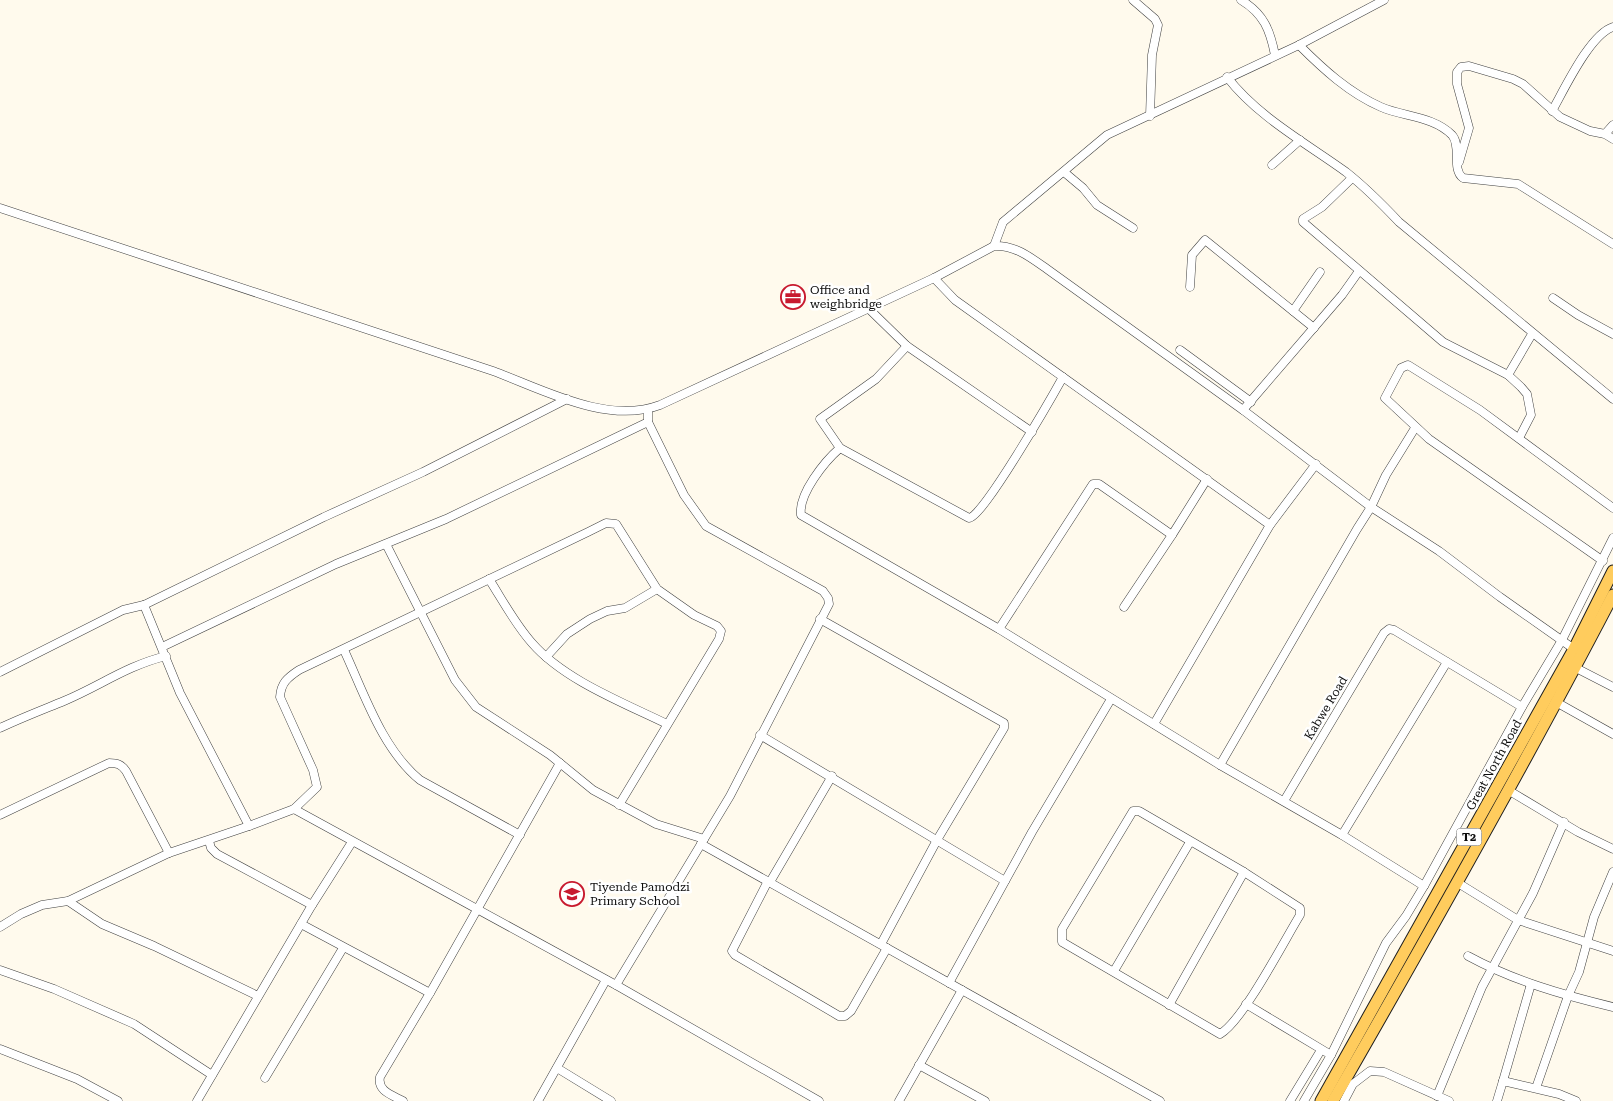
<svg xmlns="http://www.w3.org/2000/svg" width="1613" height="1101" font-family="'Roboto Serif',serif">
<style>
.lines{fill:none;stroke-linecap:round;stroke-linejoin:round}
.minor-casing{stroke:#404040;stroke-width:9}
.primary-casing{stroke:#1e1e1e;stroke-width:13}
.minor{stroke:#fff;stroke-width:8}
.primary{stroke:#ffcc5d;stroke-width:11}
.labels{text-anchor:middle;stroke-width:5;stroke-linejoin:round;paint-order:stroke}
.shield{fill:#fff;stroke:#565656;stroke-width:1}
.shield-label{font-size:11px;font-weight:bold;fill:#0d0d0d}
.poi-label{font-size:12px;fill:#0d0d0d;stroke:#fff;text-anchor:start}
.street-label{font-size:12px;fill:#0d0d0d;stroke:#fff}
</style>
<rect width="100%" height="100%" fill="#fffaed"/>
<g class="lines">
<defs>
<g id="minor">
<path d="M1133,0L1155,19L1158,25L1152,55L1150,116"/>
<path d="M1241,0C1264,14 1270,30 1275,55"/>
<path d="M1299,45C1323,69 1349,93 1381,107C1404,117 1433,116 1452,135C1462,146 1451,169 1463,178L1518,184L1613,244"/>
<path d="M1227,77C1258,117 1306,143 1346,172C1365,187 1382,204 1399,222L1613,399"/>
<path d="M1552,111C1564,90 1590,34 1613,27"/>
<path d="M1605,134L1613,125"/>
<path d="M1459,162L1469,128L1457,84V72L1461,67L1469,66L1513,79L1523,84L1560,117L1590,131L1605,134L1613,139"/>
<path d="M1272,165L1300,140"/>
<path d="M1064,172L1083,188L1097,205L1133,228"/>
<path d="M1352,178L1322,207L1303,219V222L1443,342L1508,375L1521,387L1527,394L1531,415L1519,438"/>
<path d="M0,208L493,371C542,389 607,425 660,405L934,278L994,246C1015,245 1030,257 1047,269L1243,410L1371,507L1439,551L1500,597L1574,649"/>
<path d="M994,246L1003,222L1107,135L1299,45L1384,0"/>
<path d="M934,278L955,300L1270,525"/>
<path d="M1190,287L1192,255L1205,240L1314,328"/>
<path d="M1553,298L1578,315L1613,334"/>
<path d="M868,308L907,346L1032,432"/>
<path d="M1293,311L1320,272"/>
<path d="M907,346L876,379L820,419L840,448L969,518C982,519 1053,395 1063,377"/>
<path d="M1180,350L1251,402"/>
<path d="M1508,375L1532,334"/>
<path d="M1243,410L1342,295L1359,271"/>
<path d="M840,448C825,461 798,494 801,515L999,629L1220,765L1342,835L1424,886"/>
<path d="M386,544L455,680L476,707L550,755L593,790L656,824L704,839"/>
<path d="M1603,561L1429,439L1385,398L1401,368L1408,365L1480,410L1613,508"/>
<path d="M489,579C503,601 515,624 532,643C564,680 624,703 667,724"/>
<path d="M144,605L180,693L249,826L294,809L317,787L313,770L280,697C281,683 287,678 299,670L588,532L606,523L616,524L657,589L694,615L717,626L721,631L719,639L619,805"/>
<path d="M1124,607L1172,535"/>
<path d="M820,619L1004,723V728L937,840L881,944"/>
<path d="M999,629L1093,484H1099L1172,535L1207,479"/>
<path d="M162,647L336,564L446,519L648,422"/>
<path d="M344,650C364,693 382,749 420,780L520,835"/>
<path d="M546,657L567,634L590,619L607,611L625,608L657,589"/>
<path d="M1576,668L1613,687"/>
<path d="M0,672L123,610L144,605L324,517L423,472L567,399"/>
<path d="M1556,702L1613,734"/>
<path d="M1154,724L1270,525L1316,464"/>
<path d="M0,728C21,718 42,710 64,701C100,686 126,666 166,656"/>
<path d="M760,735L1005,881"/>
<path d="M1220,765L1357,529L1371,507L1386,475L1415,428"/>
<path d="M1508,790L1578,832L1613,849"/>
<path d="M1284,801L1384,633L1389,629L1394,630L1522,707"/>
<path d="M294,809L616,985L819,1101"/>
<path d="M1133,811H1139L1244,872L1300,908V915C1284,941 1243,1021 1220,1034L1062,942V929Z"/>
<path d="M0,815L109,763C117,763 121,764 126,771L169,853"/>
<path d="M1342,835L1447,662"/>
<path d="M209,841L211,848L217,854L312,905"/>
<path d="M701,844L1160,1101"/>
<path d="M768,881L732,951L735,955L839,1016H845L851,1011L887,948"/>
<path d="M770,882L832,776"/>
<path d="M1458,883L1518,920L1613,951"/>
<path d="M68,901L102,924L154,946L258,996"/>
<path d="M301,924L430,993"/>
<path d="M0,927L21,914L42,905L68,901L169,853L249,826"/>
<path d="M1468,956C1514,981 1563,995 1613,1007"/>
<path d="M0,970L54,989L134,1024L212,1075"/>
<path d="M1114,971L1190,842"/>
<path d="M949,983L1032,832L1111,699"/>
<path d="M616,985L730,796L829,604L828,598L823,591L706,526L684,495L648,422V409"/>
<path d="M1246,1004L1331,1055"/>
<path d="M1169,1005L1244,872"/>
<path d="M0,1049L77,1079L118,1101"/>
<path d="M919,1065L985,1101"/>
<path d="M557,1068L611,1101"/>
<path d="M265,1078L343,948"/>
<path d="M1503,1081L1531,984"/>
<path d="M1536,1088L1568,996L1579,972L1594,917L1613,872"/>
<path d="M1437,1096L1482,987L1533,893L1564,822"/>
<path d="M197,1101L312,905L352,842"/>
<path d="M403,1101C392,1095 377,1091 380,1077L430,993L560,763"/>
<path d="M538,1101L606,980"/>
<path d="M899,1101L962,990"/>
<path d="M1290,1101L1321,1050"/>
<path d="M1304,1101L1331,1055L1386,943L1406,916L1424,886L1522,707L1562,640L1613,538"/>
<path d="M1344,1101L1353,1084L1370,1071L1384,1072L1449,1101"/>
<path d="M1497,1101L1503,1081L1559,1094L1576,1101"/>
</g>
<g id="primary">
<path d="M1321,1101L1574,649L1613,571"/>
<path d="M1333,1101C1429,934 1524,766 1613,595"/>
</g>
</defs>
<use href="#minor" class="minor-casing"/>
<use href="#primary" class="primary-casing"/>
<use href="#minor" class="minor"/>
<use href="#primary" class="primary"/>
</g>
<defs>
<symbol id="office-ring" viewBox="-11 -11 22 22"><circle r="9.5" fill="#fff" stroke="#c81a2f" stroke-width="1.5"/><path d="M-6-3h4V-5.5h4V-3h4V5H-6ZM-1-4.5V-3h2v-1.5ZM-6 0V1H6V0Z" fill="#c81a2f"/></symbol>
<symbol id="school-ring" viewBox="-11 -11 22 22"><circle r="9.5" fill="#fff" stroke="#c81a2f" stroke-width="1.5"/><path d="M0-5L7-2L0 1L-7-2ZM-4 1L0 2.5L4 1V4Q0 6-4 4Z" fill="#c81a2f"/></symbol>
</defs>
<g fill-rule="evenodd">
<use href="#office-ring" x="779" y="283" width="28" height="28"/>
<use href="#school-ring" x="558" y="880" width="28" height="28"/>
</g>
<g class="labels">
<rect class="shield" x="1456.5" y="828.5" width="25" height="17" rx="4"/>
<g class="shield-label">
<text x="1469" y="841">T2</text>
</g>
<g class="poi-label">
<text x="810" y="294">Office and<tspan x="810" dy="14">weighbridge</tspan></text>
<text x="590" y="891">Tiyende Pamodzi<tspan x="590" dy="14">Primary School</tspan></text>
</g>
<g class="street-label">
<text transform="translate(1326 708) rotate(-59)" y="4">Kabwe Road</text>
<text transform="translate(1494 765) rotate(-61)" y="4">Great North Road</text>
</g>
</g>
</svg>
